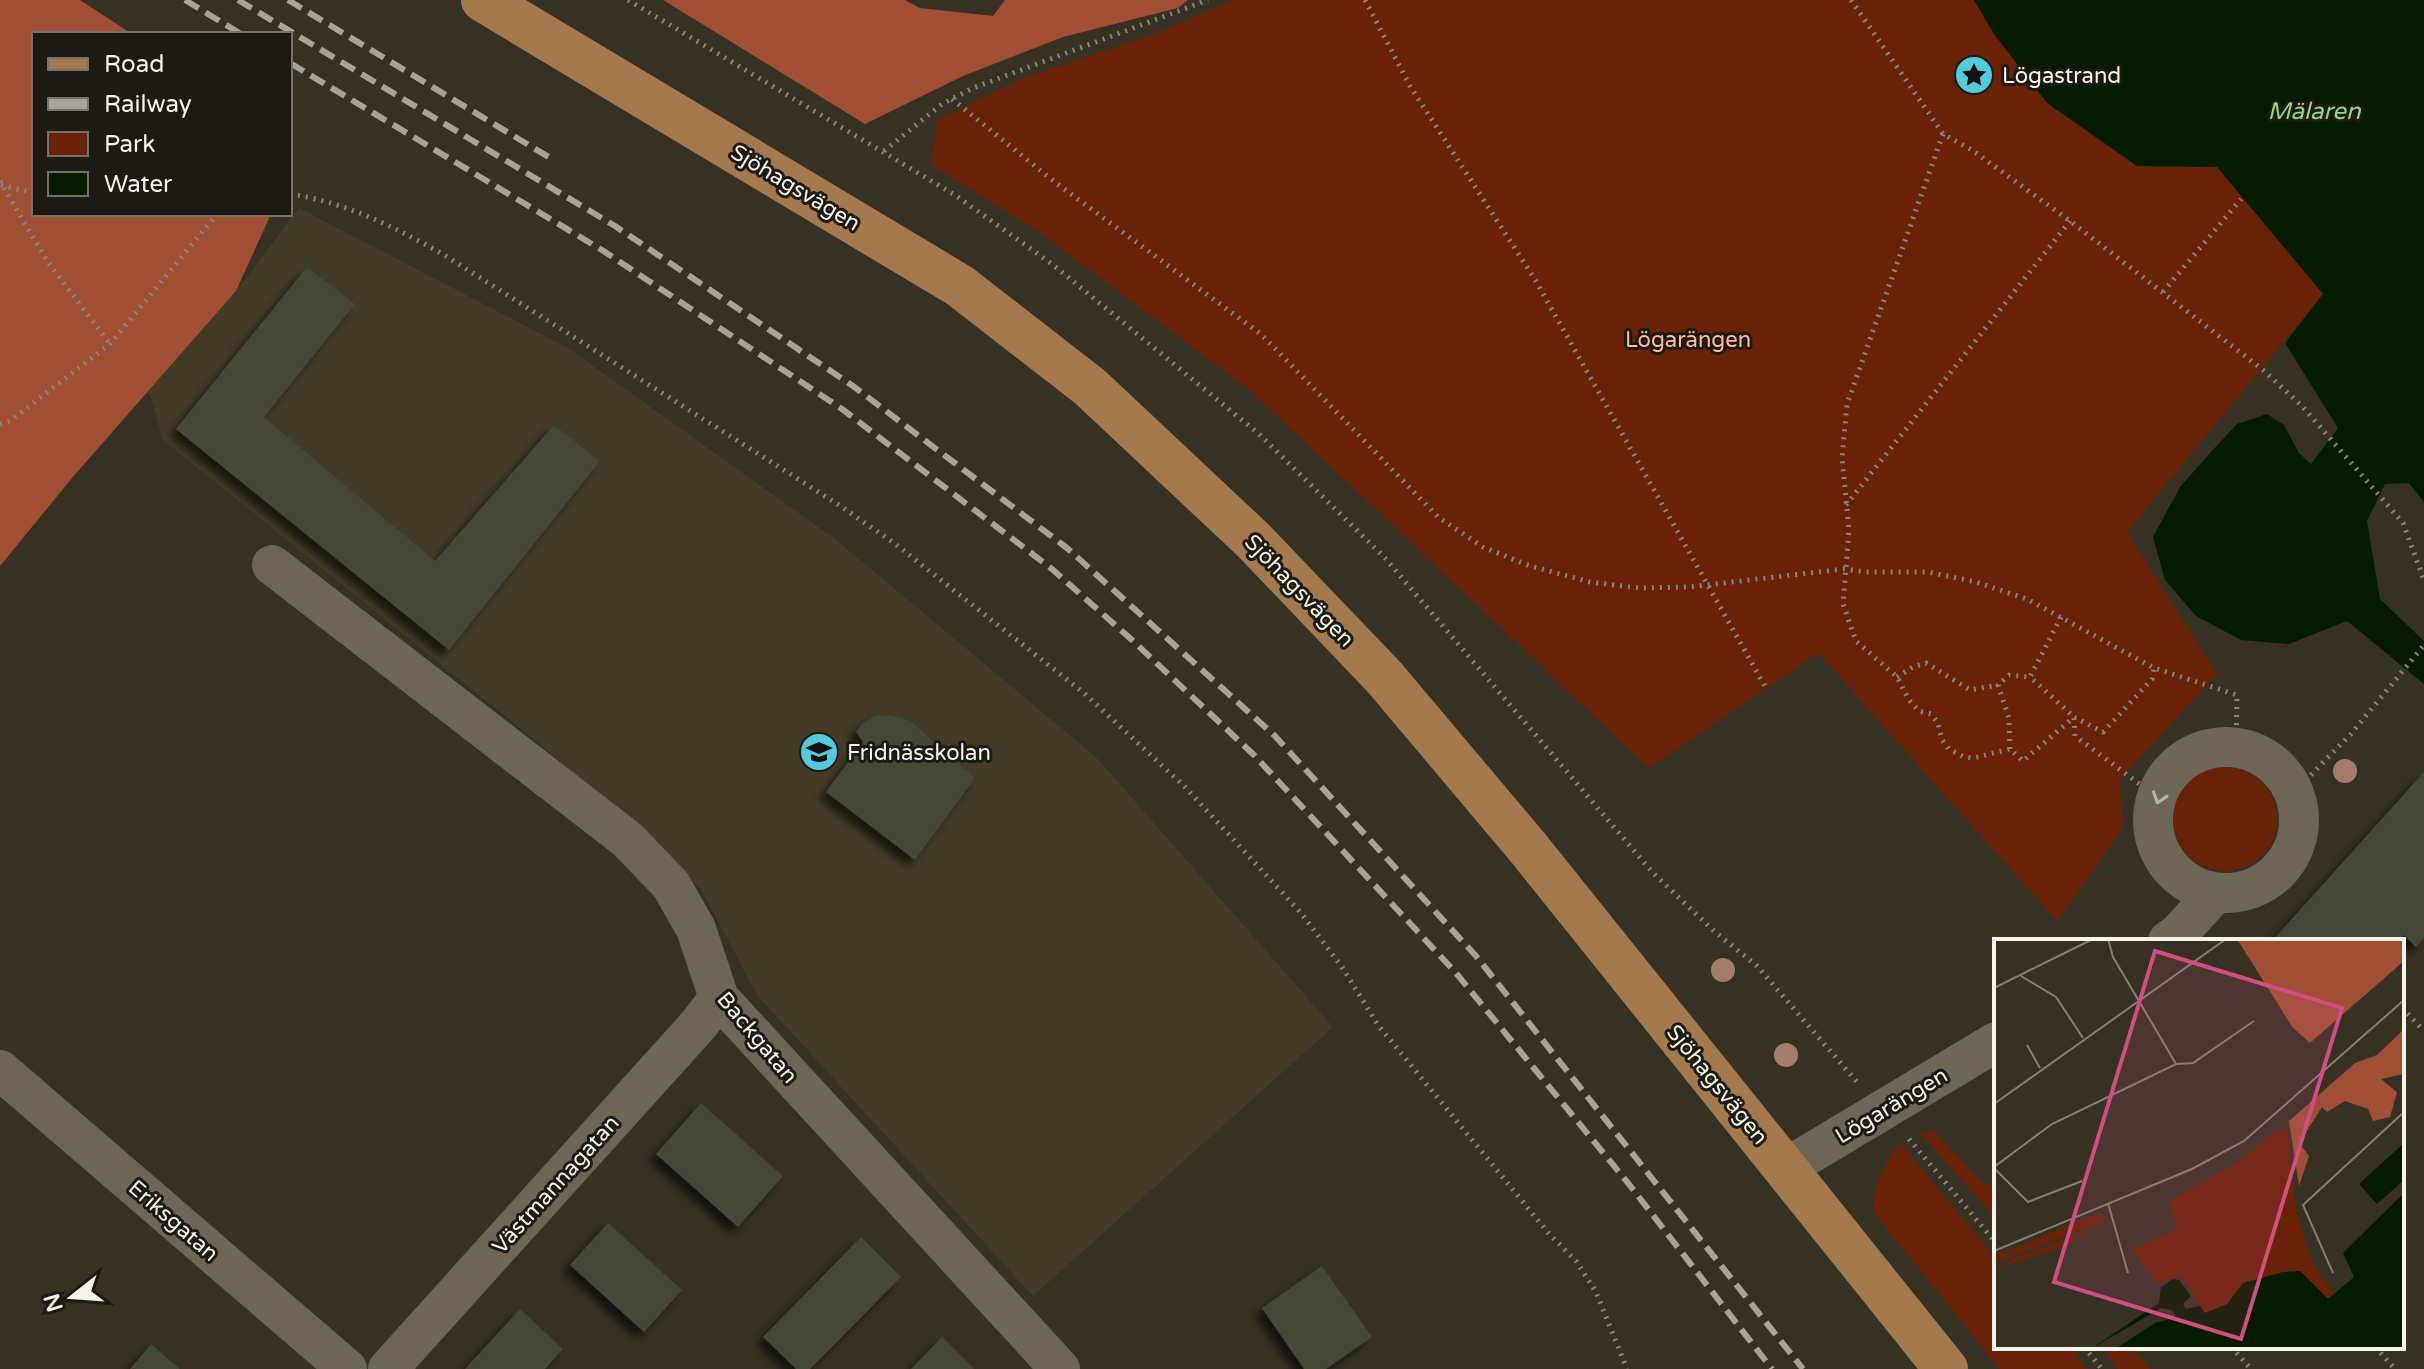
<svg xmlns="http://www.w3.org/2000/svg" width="2424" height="1369" font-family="'Varela Round',sans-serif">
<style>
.built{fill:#433b27}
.green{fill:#692207}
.forest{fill:#a04f35}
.water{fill:#051c00}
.building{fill:#454637;filter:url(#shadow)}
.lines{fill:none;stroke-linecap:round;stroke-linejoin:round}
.path{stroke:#888478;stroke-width:5;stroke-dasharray:2 6;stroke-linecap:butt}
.minor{stroke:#6d6657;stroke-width:40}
.major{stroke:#a4794d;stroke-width:44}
.rail{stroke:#a7a398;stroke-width:6;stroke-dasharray:16 8;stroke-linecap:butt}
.tree{fill:#a47c69}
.oneway{stroke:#b9b4a8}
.labels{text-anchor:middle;stroke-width:6;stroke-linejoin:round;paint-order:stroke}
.poi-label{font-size:22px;fill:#f7f4eb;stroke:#1c1a13;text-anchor:start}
.street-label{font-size:22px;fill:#f7f4eb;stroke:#1c1a13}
.park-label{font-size:22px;fill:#feb9a2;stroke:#1c1a13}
.water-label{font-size:24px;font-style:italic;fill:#96d777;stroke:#1c1a13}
.inset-road{fill:none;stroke:#847f74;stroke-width:2}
.view{fill:#cf4f7f;fill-opacity:0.15;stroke:#cf4f7f;stroke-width:4}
.inset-edge{fill:none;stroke:#f7f4eb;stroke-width:4}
</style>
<defs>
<filter id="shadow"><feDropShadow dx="-7" dy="7" stdDeviation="4" flood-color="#0009"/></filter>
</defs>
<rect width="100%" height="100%" fill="#373124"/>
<path class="built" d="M299,208L568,348L835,539L1096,757L1333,1027L1033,1296L757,995L701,889L542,746L163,440L149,391L236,291Z"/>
<g class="green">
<path d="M1233,0H1974L1994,34L2098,137L2137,166L2217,167L2323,294L2127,532L2217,674L2119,780L2124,827L2057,921L1818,653L1649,768L1252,392L1038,231L931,165L938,119L1024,78L1157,33Z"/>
<circle cx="2225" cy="819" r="52"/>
<path d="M1934,1131L1983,1184L1990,1185L1996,1192V1219L1920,1133Z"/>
<path d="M1900,1142L1996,1259V1347H2069L2087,1369H2000L1873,1212C1874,1183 1884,1165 1900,1142Z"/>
<path d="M2100,1347H2131L2151,1369H2118Z"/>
</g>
<g class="forest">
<path d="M0,0H80L132,34H34V214H271L236,291L72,478L0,566Z"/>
<path d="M663,0H905L920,8L993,16L1005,0H1188L1178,8L1063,37L963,76L865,124Z"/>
</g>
<path class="water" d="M1974,0H2424V502L2409,483L2385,484L2367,521L2380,599L2424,641V684L2347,621L2289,644L2241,640L2196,616L2165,580L2153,537L2180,487L2211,452L2237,424L2267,414L2284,425L2299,453L2311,464L2338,428L2285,343L2323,294L2217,167L2137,166L2047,103L1994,34Z"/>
<g class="building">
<path d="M307,267L355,304L264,417L435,561L554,425L600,461L449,650L176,429Z"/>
<path d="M890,715L909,720L975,778L915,860L826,792L863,742L856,732L862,724L875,716Z"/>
<path d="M2424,772V938L2416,947L2404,935L2399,941H2272Z"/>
<path d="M701,1103L783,1176L738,1227L656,1154Z"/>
<path d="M608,1223L682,1290L644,1332L570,1265Z"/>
<path d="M861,1237L901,1277L810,1369H796L763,1337Z"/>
<path d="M1322,1266L1372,1337L1326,1369H1304L1262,1308Z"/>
<path d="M520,1309L563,1349L545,1369H465Z"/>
<path d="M942,1337L974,1369H911Z"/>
<path d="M151,1344L180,1369H130Z"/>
</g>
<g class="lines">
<g class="path">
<path d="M628,0L955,195L1052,264L1259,434L1385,558L1653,873L1714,931L1757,966L1857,1082"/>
<path d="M1365,0L1410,86L1534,278L1766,688"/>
<path d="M1851,0L1943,134L1972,150L2070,221L2263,370L2302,406L2403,523L2424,580"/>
<path d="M952,99L1056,183L1262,335L1438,517L1483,547L1530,566L1590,582L1639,588L1689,587L1844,569L1865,572H1928L1976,582L2027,599L2154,668L2237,695L2236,747"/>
<path d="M1943,134L1847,404L1842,458L1849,529L1843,604L1856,641L1897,677L1909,700L1919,711L1931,714L1938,723L1942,740L1949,749L1964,757L1973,758L2010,749L2023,761L2074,717L2103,732L2152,679L2154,668"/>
<path d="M884,151L942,104L973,88L1208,0"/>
<path d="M0,181L47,261L110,344"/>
<path d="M1,185L34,193"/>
<path d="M290,194C345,202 392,226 441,253L839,505L894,543L1084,693L1186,788L1301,913L1342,967L1378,1025L1550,1235L1576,1261L1596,1292L1627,1369"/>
<path d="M2163,292L2241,199"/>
<path d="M0,424L10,421L110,344L217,214"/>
<path d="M1846,505L2070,221"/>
<path d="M2061,617L2030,677L2074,717L2075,736L2157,797"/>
<path d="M1897,677L1913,667L1926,663L1970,690L1998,685"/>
<path d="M2010,749L2009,718L1998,685L2009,675L2030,677"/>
<path d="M2294,792L2351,734L2424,645"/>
<path d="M2402,1008L2424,1031"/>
<path d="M1909,1139L1996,1243"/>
<path d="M2084,1347L2102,1369"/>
<path d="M2231,1347L2251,1369"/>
<path d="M2375,1347L2395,1369"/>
</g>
<g class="minor">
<path d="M272,565L628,840L671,885L696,929L719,998L1060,1369"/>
<circle cx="2226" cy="820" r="73"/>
<path d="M2168,941L2179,933L2215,893"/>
<path d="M0,1070L347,1369"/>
<path d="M1786,1168L1996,1042"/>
<path d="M388,1369L699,1024L719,998"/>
</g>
<path class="major" d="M483,0L960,286L1090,387L1254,541L1384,677L1529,849L1946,1369"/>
<g class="rail">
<path d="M185,0L241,34"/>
<path d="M238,0L615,226L853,386L1067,548L1274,735L1476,956L1803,1369"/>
<path d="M288,0L552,159"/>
<path d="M290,63L602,250L842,409L1052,569L1132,640L1254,755L1456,973L1628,1183L1772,1369"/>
</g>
</g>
<g class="tree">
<circle cx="2345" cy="771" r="12"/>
<circle cx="1723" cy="970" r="12"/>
<circle cx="1786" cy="1055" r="12"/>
</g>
<defs><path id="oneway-chevron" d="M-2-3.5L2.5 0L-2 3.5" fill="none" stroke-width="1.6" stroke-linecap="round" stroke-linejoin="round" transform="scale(2)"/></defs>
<use class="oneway" href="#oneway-chevron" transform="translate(2159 798) rotate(108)"/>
<defs>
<symbol id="sight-disc" viewBox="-11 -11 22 22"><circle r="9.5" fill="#54cadd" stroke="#1c1a13"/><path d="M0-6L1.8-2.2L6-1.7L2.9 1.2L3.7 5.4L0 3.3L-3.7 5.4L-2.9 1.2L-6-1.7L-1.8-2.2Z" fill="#111"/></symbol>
<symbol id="school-disc" viewBox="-11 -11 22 22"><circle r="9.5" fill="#54cadd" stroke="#1c1a13"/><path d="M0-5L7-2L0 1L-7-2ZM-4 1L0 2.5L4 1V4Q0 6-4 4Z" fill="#111"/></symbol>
</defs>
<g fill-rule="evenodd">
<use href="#sight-disc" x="1952" y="53" width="44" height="44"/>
<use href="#school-disc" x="797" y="730" width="44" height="44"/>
</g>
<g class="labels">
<g class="poi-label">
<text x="2002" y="83">Lögastrand</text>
<text x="847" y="760">Fridnässkolan</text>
</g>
<g class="street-label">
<text transform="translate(796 187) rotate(31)" y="8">Sjöhagsvägen</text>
<text transform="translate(1300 590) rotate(46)" y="8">Sjöhagsvägen</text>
<text transform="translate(758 1037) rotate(50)" y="8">Backgatan</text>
<text transform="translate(1718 1084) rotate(51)" y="8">Sjöhagsvägen</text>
<text transform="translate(1891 1105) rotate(-31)" y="8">Lögarängen</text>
<text transform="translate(555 1184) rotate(-48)" y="8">Västmannagatan</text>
<text transform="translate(174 1220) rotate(41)" y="8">Eriksgatan</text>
</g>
<g class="park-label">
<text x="1688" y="347">Lögarängen</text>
</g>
<g class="water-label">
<text x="2314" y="119">Mälaren</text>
</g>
</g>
<g transform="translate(1994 939)">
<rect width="410" height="410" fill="#373124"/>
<path d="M287,189L293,192L302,270L318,324L340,355L334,360L306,332L289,333L249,344L233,365L211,374L187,337L164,344L137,311L183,290L175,262L243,224ZM105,274L113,281L0,324L2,317ZM113,284L62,310L0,331L26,317Z" fill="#692207"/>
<path d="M243,0H410V22L316,104L299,89ZM410,90V135L387,140L403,153L396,178L379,182L374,170L351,162L333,173L328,168L305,204L315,217L305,247L295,182L361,124L383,116Z" fill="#a04f35"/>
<path d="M410,204V241L383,265L365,245ZM410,254V410H121L161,384L182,378L178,371L167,369L97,410L165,364L167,348L179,340L185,341L197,357L189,365L192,370L206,367L211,374L233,365L249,344L289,333L306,332L334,360L360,338L349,314Z" fill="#051c00"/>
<path class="inset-road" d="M114,0L119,18L182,125M27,37L62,58L89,99M0,49L99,0M33,106L46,129M0,165L232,0M0,228L58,185L182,125L199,124L260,82M0,229L34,263L88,242M114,264L134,334M0,312L198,230L250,202L410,61M339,334L309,266L410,173"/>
<path class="view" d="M161,12L348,69L247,400L60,343Z"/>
<rect width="410" height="410" class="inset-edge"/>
</g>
<rect x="32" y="32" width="260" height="184" fill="#1c1a13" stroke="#747169" stroke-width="2"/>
<rect x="48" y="58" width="40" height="12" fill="#a4794d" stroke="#747169" stroke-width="2"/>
<text x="104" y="72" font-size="24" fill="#f7f4eb">Road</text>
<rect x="48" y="98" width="40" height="12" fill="#a7a398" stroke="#747169" stroke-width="2"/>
<text x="104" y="112" font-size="24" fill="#f7f4eb">Railway</text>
<rect x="48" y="132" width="40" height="24" fill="#692207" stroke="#747169" stroke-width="2"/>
<text x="104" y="152" font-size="24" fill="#f7f4eb">Park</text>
<rect x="48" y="172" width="40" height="24" fill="#051c00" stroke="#747169" stroke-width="2"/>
<text x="104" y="192" font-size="24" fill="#f7f4eb">Water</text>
<g transform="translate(72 1297) rotate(253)" stroke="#1c1a13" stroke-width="6" paint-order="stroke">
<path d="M0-6L14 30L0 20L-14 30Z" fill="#f7f4eb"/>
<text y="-12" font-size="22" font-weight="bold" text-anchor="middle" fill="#f7f4eb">N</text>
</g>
</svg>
